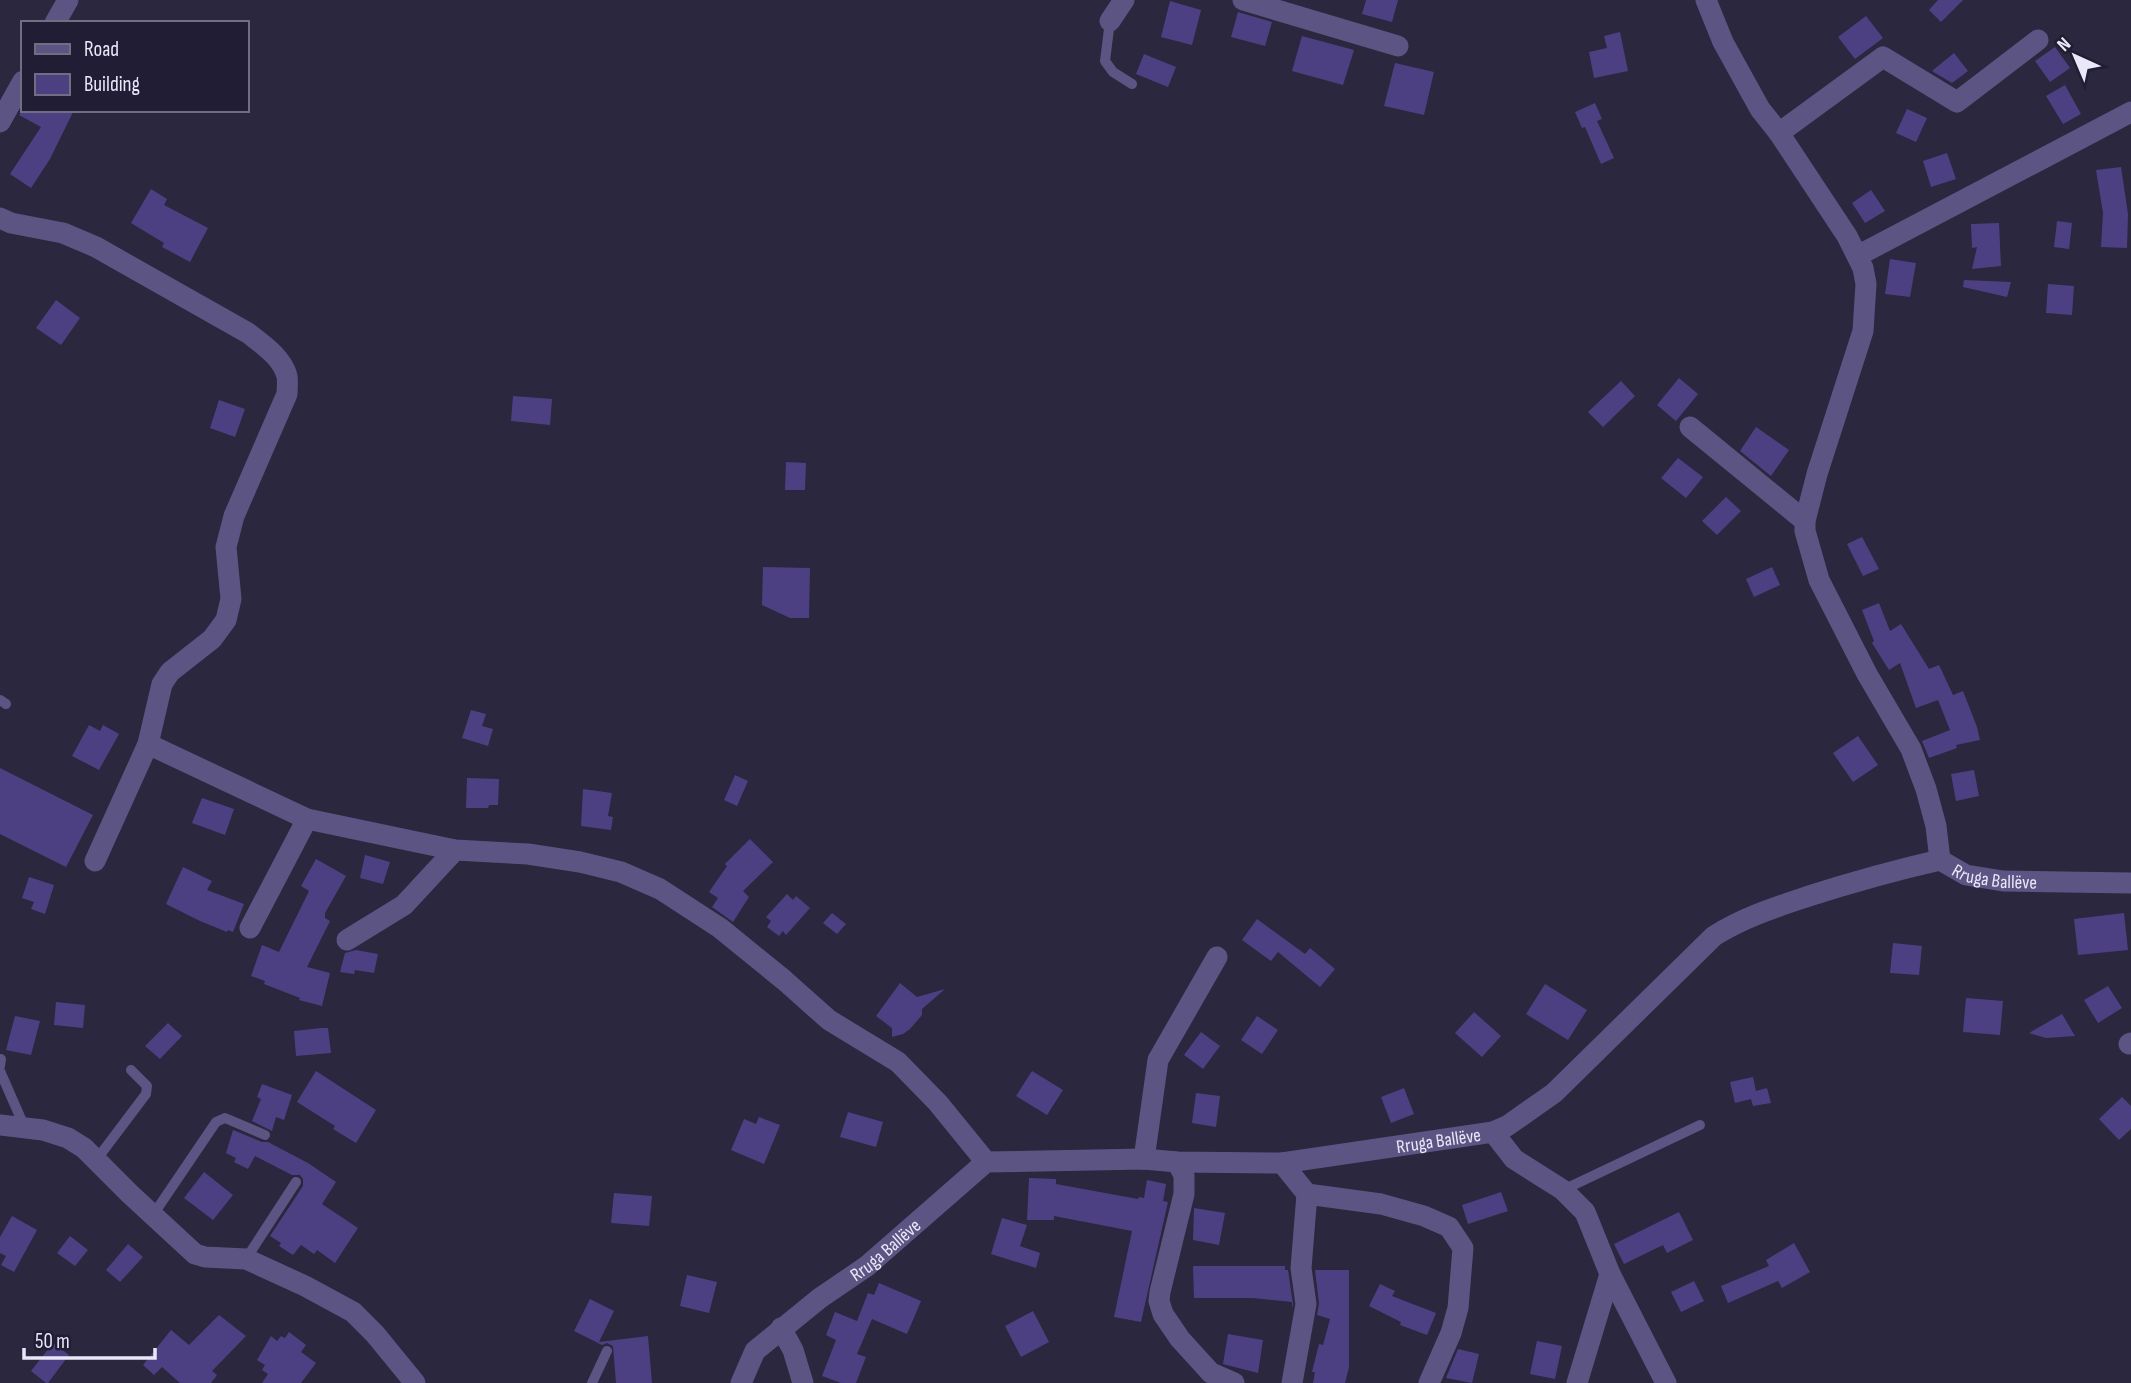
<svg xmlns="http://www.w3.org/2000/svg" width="2131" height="1383" font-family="'Sofia Sans Condensed',sans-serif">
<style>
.building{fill:#4d4082}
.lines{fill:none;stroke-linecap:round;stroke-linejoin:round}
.lane{stroke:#5c5584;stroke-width:10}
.street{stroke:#5c5584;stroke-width:21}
.labels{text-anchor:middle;stroke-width:5;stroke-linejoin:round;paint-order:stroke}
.street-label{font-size:19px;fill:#e9e8f8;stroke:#211d34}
</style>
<rect width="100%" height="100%" fill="#2a273f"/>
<g class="building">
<path d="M1366,0H1398L1392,22L1362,14Z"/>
<path d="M1938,0H1963L1941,22L1929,10Z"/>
<path d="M1170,1L1201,10L1192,45L1161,37Z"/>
<path d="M1238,12L1272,22L1265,46L1231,37Z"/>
<path d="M1866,16L1883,38L1855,59L1838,37Z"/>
<path d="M1620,32L1628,71L1594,78L1589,52L1607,48L1604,36Z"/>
<path d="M1302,36L1354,50L1343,85L1292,71Z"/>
<path d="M2055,47L2070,68L2050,82L2035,61Z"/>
<path d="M1954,53L1968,71L1952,83L1932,71Z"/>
<path d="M1144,54L1176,67L1168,87L1136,74Z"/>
<path d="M1395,63L1434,72L1424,115L1384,106Z"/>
<path d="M2065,85L2081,114L2063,124L2046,96Z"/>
<path d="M1595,103L1602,119L1597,121L1614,158L1601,164L1585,127L1582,128L1575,112Z"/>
<path d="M1907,109L1927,118L1916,142L1896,133Z"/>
<path d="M23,110H74L50,159L31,188L10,174L41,127L19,115Z"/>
<path d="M1947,153L1956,179L1931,187L1923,161Z"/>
<path d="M2121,167L2128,214L2127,248L2101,247L2103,213L2096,170Z"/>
<path d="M151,189L167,199L164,205L208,228L190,262L162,247L164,243L131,223Z"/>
<path d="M1871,190L1885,211L1865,223L1852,203Z"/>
<path d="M2057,221L2072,223L2069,249L2054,247Z"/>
<path d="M1999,223L2001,266L1972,269L1977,247L1972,248L1971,224Z"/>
<path d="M1890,259L1916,263L1910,297L1885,294Z"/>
<path d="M1964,280L2011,282L2007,297L1963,287Z"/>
<path d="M2048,284L2074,286L2072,315L2046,313Z"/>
<path d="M56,300L80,318L61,345L36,328Z"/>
<path d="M1679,378L1698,394L1676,421L1657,405Z"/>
<path d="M1621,381L1635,396L1603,427L1588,412Z"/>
<path d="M513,396L552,399L550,425L511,421Z"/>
<path d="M219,400L245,409L235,437L210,428Z"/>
<path d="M1756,427L1789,450L1771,476L1740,451Z"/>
<path d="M1678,458L1703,477L1686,498L1661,478Z"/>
<path d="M786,462L806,463L805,490H785Z"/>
<path d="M1726,497L1741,511L1717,535L1702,521Z"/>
<path d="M1862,537L1879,569L1863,576L1847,544Z"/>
<path d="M763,567L810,568L809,618H790L762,605Z"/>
<path d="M1772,567L1780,585L1754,597L1746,579Z"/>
<path d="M1879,603L1890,631L1901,624L1929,669L1939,665L1953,695L1963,691L1977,727L1980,740L1956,745L1957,748L1929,758L1922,741L1950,730L1938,700L1916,708L1900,663L1889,670L1872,643L1874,641L1862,610Z"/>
<path d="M471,710L486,714L482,726L493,729L488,746L462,738Z"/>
<path d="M89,725L100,731L103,725L119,734L99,770L72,756Z"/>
<path d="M1858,736L1878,765L1853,782L1833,753Z"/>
<path d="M0,768L93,815L66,867L0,834Z"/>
<path d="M1974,770L1979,796L1956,801L1951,774Z"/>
<path d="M735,775L748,781L737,806L724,800Z"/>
<path d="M467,778L499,779L498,805H489L488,808H466Z"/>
<path d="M583,789L612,793L608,816L613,817L611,830L581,826Z"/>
<path d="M202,798L234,809L225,835L192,823Z"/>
<path d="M750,839L773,862L743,891L749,897L733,922L712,907L718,898L709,892L727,866L725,864Z"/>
<path d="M365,855L390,862L383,884L360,878Z"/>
<path d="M316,859L346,876L325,913V918L330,921L307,967L330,973L322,1006L299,1000L300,998L264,984L265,981L251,976L262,945L279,952L309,891L301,886Z"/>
<path d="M183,867L212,881L207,890L244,904L233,932L228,930L227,932L200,921L166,904Z"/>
<path d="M29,877L54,885L45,914L31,909L34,902L22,898Z"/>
<path d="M787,894L793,900L796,896L810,908L786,935L783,931L779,936L767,927L771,921L766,917Z"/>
<path d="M832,913L846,924L837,934L823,923Z"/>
<path d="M2124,913L2128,950L2078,955L2074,919Z"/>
<path d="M1257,919L1305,954L1310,948L1335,969L1320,987L1278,952L1271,961L1242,940Z"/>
<path d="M1893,943L1922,946L1919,975L1890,973Z"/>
<path d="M356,950L378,954L374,973L355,970L354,974L340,972L345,953Z"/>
<path d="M900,983L917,997L945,989L922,1009V1015L910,1029L903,1034L892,1037V1028L876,1016Z"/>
<path d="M1545,984L1587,1010L1568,1040L1526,1014Z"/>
<path d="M2108,986L2122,1008L2098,1023L2084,1000Z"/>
<path d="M1966,998L2003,1001L2000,1035L1963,1032Z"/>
<path d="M56,1002L85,1005L83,1028L54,1025Z"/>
<path d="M1474,1012L1501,1036L1482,1057L1455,1033Z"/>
<path d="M2062,1014L2075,1036L2046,1038L2029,1033Z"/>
<path d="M15,1016L40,1021L31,1055L6,1050Z"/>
<path d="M1257,1016L1278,1030L1262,1054L1241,1040Z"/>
<path d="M168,1023L182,1036L160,1059L145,1046Z"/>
<path d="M321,1028H328L331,1053L296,1056L294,1031Z"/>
<path d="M1201,1032L1220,1046L1203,1069L1184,1055Z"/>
<path d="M316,1071L376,1110L356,1143L333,1129L335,1126L297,1102Z"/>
<path d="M1032,1071L1063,1090L1047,1115L1016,1096Z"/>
<path d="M1753,1077L1756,1091L1767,1088L1771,1103L1753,1106L1751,1099L1735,1103L1730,1082Z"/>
<path d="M262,1084L292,1095L284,1120L276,1117L272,1131L252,1121L261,1099L257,1097Z"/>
<path d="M1404,1088L1414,1114L1391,1123L1381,1097Z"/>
<path d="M1196,1093L1220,1096L1216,1127L1192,1123Z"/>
<path d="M2122,1097L2131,1106V1129L2119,1140L2099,1119Z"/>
<path d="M848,1112L883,1122L876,1147L840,1137Z"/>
<path d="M759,1117L780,1125L764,1164L731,1150L744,1119L756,1124Z"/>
<path d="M233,1130L262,1142H268L308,1163L336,1182L322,1204L358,1228L335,1263L317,1250L314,1254L301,1245L293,1255L279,1246L281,1243L270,1236L303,1186V1179L300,1175H292L255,1156L248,1169L234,1162L236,1158L226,1153Z"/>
<path d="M204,1172L233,1195L213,1220L184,1198Z"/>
<path d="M1029,1178L1056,1179V1184L1138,1199L1139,1197L1144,1198L1147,1180L1166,1184L1163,1201L1168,1202L1141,1322L1114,1317L1132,1231L1054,1216V1220H1027Z"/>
<path d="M1501,1192L1508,1211L1468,1224L1462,1205Z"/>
<path d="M614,1193L652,1196L649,1226L611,1223Z"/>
<path d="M1194,1208L1225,1213L1219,1245L1193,1240Z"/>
<path d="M1679,1212L1693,1240L1667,1253L1663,1245L1624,1264L1614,1244Z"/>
<path d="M12,1216L37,1230L14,1272L1,1265L6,1256L0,1253V1237Z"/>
<path d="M1002,1218L1027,1225L1020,1246L1040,1253L1036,1268L991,1254Z"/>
<path d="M70,1236L88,1250L75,1266L57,1253Z"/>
<path d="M1794,1243L1810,1272L1782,1288L1778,1281L1728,1303L1721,1286L1769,1266L1766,1260Z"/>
<path d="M128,1244L143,1257L120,1282L106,1270Z"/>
<path d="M1193,1266H1285V1270H1288L1293,1304L1292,1308V1302L1253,1298H1194Z"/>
<path d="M1315,1270H1349V1367L1345,1383H1313L1315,1372H1312L1319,1344L1323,1345L1330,1319L1317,1315L1319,1303Z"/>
<path d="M687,1275L717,1282L709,1313L680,1306Z"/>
<path d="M1694,1281L1704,1301L1681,1312L1671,1292Z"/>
<path d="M879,1283L921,1301L907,1334L872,1319L857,1354L866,1357L856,1383H841L822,1376L836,1340L826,1335L835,1312L857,1321L868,1293L874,1295Z"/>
<path d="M1380,1284L1395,1291L1392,1296L1436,1313L1427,1335L1400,1325L1401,1322L1369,1306Z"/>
<path d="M590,1299L614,1311L599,1342L648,1336L652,1383H616L613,1346L607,1343L602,1345L574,1331Z"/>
<path d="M1033,1311L1049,1342L1021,1357L1005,1326Z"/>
<path d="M219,1315L246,1336L212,1371L217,1375L211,1383H180L162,1367L154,1375L143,1365L171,1330L189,1345Z"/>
<path d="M289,1332L306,1345L301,1352L316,1363L301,1383H262L268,1374L262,1370L265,1365L257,1360L271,1336L277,1341L281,1336L285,1338Z"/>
<path d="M1228,1334L1263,1340L1258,1373L1223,1364Z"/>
<path d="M1537,1341L1562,1346L1555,1379L1530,1374Z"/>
<path d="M53,1343L69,1355L48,1383H46L31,1371Z"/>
<path d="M1458,1349L1479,1354L1472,1383L1446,1378Z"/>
</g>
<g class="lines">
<g class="lane">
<path d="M1110,21L1105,61L1113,72L1132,84"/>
<path d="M0,700L6,704"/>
<path d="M0,1066L1,1059"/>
<path d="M0,1071L25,1128"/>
<path d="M97,1159L146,1094L147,1086L131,1070"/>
<path d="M1563,1190L1700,1125"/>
<path d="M153,1215L216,1122L225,1118L265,1135"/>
<path d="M246,1259L296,1182"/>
<path d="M592,1383L607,1351"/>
</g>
<g class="street">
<path d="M1243,0L1398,46"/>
<path d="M1706,0L1723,42L1760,109L1779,133L1847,236L1863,268L1866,284L1863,331L1817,474L1805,521V531L1819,580L1867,674L1911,749L1926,789L1936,826L1940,860"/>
<path d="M1110,21L1124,0"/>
<path d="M55,23L68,0"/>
<path d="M0,122L23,81"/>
<path d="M1779,133L1883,57L1957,102L2038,40"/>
<path d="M0,218L11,223L63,233L96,247L248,333C262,344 282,357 287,376C288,381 287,389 287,394L234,516L226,547L231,599L226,620L212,639L170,672L162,684L148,744L95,861"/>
<path d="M1859,255L2131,112"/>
<path d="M1690,427L1805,521"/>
<path d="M148,744L307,819L455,850L528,854L580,862L621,872L660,889L720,928L784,980L829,1020L898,1062L938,1103L986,1162"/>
<path d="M250,928L307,819"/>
<path d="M347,940L404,905L455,850"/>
<path d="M2129,1044L2131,1043"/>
<path d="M0,1125L43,1130L68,1138L84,1148L130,1194L195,1254L205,1257L246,1259L305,1286L353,1312L375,1334L415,1383"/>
<path d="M1493,1132L1514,1159L1563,1190L1585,1212L1610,1274L1666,1383"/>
<path d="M1144,1159L1158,1060L1217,957"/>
<path d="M1177,1162L1184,1175V1194L1160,1292L1159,1301L1163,1314L1180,1339L1211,1373L1234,1383"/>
<path d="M1282,1163L1307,1194L1381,1204L1424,1216L1449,1227L1463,1248L1458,1308L1451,1333L1429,1383"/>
<path d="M781,1328L793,1350L803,1383"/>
<path id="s1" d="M741,1383L755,1351L820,1298L867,1266L986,1162L1144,1159L1177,1162L1282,1163L1493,1132L1507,1126L1554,1093L1714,936C1744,917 1776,907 1809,896C1853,882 1896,870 1940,860L1966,875L2003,881L2131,883"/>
<path d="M1292,1383L1306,1304L1301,1268L1307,1194"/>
<path d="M1577,1383L1610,1274"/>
</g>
</g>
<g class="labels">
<g class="street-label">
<text dy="7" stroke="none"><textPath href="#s1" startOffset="1438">Rruga Ballëve</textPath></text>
<text dy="7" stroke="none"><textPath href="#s1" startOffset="788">Rruga Ballëve</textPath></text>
<text dy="7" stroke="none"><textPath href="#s1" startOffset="200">Rruga Ballëve</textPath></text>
</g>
</g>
<rect x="21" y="21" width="228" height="91" fill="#211d34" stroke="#716e82" stroke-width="2"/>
<rect x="35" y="44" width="35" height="10" fill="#5c5584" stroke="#716e82" stroke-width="2"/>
<text x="84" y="56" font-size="21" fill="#e9e8f8">Road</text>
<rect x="35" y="74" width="35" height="21" fill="#4d4082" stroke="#716e82" stroke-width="2"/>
<text x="84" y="91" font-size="21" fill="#e9e8f8">Building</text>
<g transform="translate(2075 56) rotate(316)" stroke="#211d34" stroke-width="5" paint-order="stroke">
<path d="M0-5L12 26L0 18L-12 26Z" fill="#e9e8f8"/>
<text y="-10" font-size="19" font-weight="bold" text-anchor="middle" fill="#e9e8f8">N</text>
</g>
<path d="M24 1348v10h131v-10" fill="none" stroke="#e9e8f8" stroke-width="3.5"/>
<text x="35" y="1348" font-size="21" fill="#e9e8f8" stroke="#211d34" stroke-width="5" paint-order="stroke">50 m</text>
</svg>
